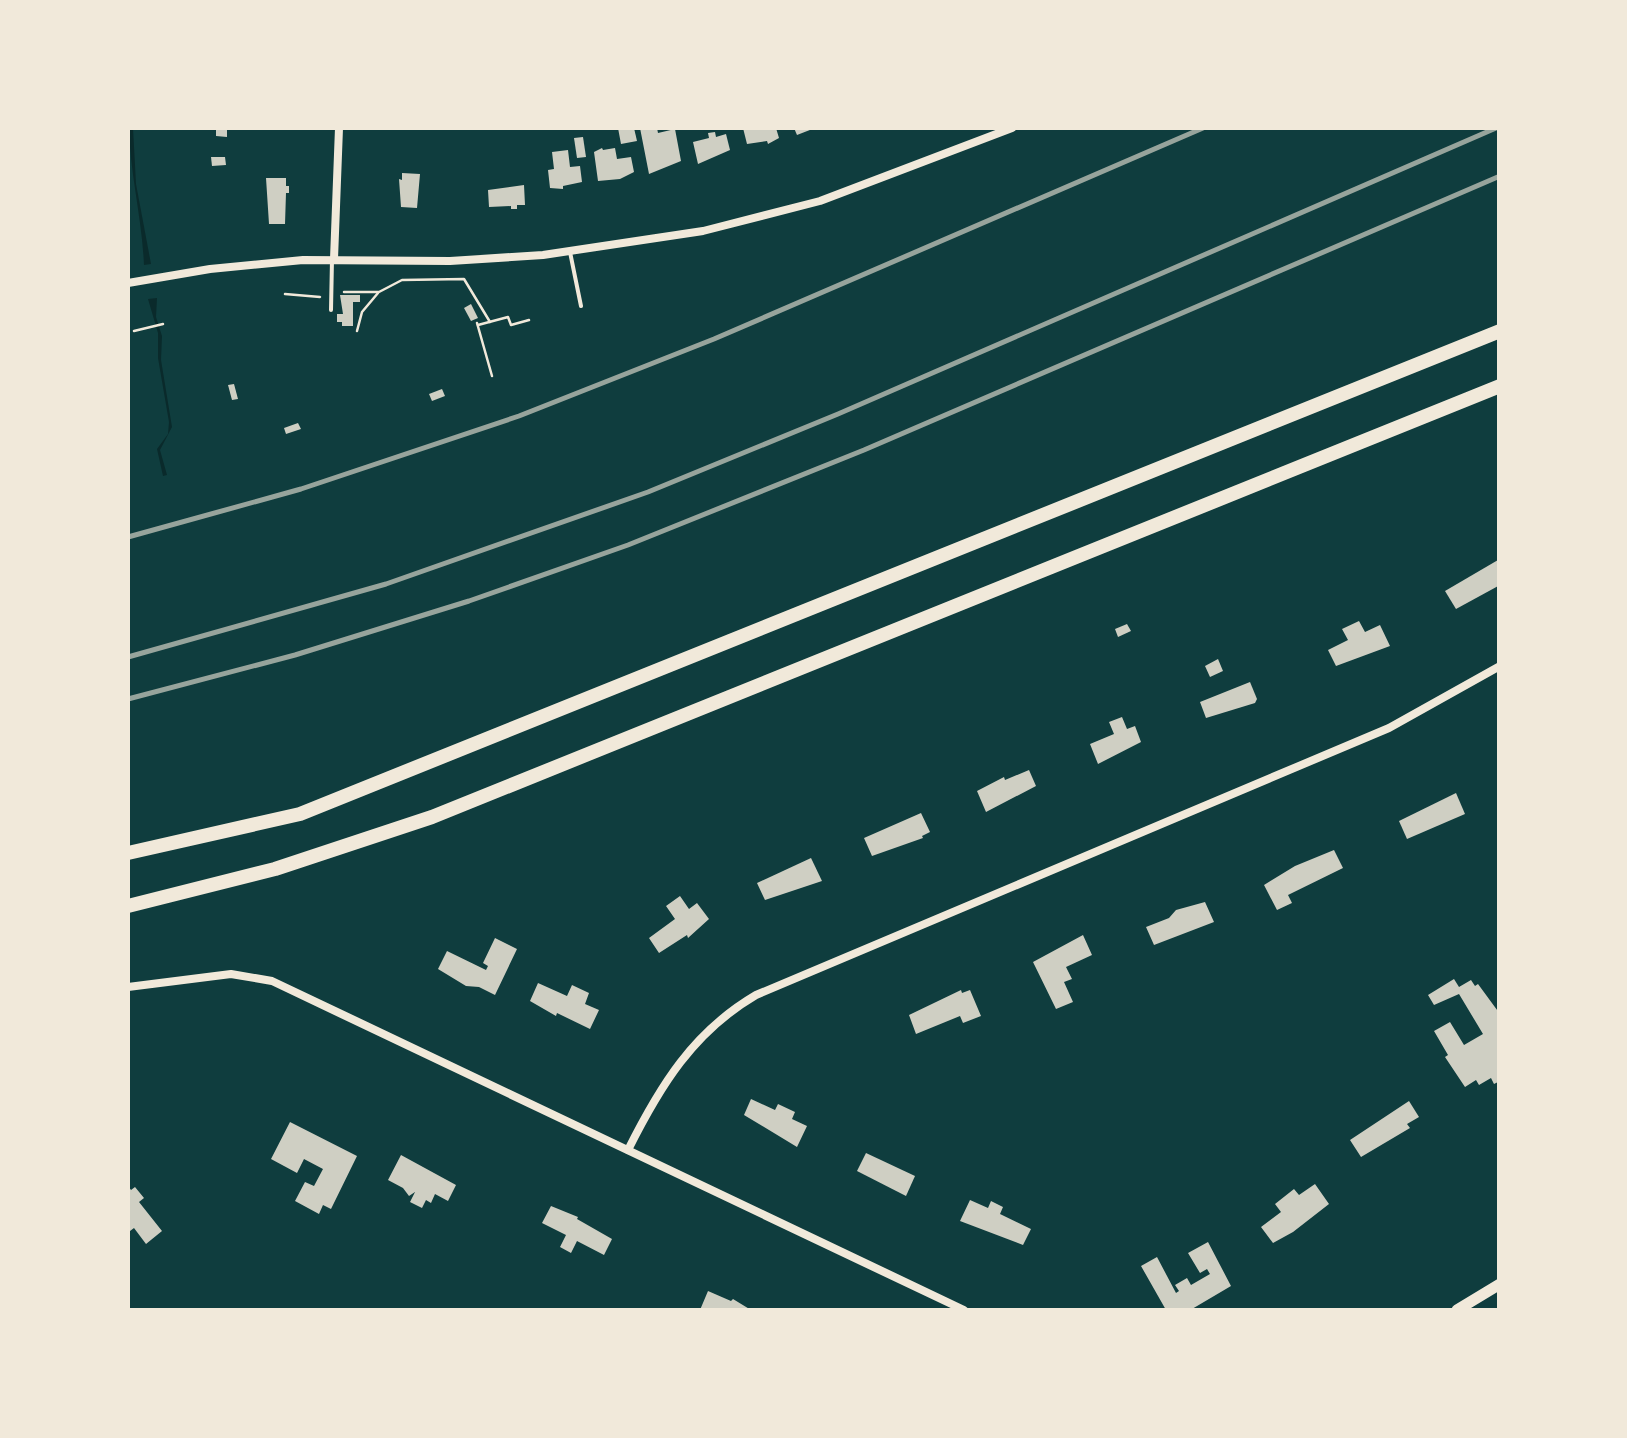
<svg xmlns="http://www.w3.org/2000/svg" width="1627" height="1438" font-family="'Source Sans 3',sans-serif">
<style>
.water{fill:#0a2a2b}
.building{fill:#cfcfc3}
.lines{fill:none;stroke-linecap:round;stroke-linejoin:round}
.path{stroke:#f1e9da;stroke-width:2.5}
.service{stroke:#f1e9da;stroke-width:4}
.minor{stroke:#f1e9da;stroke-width:8}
.primary{stroke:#f1e9da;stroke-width:11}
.motorway{stroke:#f1e9da;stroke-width:14}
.rail{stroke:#97a49c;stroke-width:5}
</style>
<rect width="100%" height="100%" fill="#0f3d3e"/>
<g class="water">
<path d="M129,128H133L136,184L151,264L144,265C142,218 130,174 129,128Z"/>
<path d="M157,298L156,317L162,336L161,360L172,427L160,450L167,475L163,476L157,449L168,434L169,422L158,358V333L148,299Z"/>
</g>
<g class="building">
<path d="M216,128H227V137L216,136Z"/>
<path d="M618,128H634L637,141L621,144Z"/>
<path d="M640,128H657L658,133L675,129L681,161L649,174Z"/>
<path d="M743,128H776L779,138L768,144L767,141L747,144Z"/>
<path d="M794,128H815L797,135Z"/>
<path d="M715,132L716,137L726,134L730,150L698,164L693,142L709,138L708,133Z"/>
<path d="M583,137L586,157L577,158L574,138Z"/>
<path d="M602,148L603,150L615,148L617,159L631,157L634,172L620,179L598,181L594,152Z"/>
<path d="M568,150L570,167L580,166L582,182L563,186V189L550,188L548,170L554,169L552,152Z"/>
<path d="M211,157H225L226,165L212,166Z"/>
<path d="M402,173L420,174L417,208L401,207L399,179L402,180Z"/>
<path d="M266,178H286V186H289V193H286L285,224H269Z"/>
<path d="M524,185L525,205H517V209H511V206L489,207L488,190Z"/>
<path d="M340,295H360V302H353V326H342V322H337V314H343Z"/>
<path d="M471,304L478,318L471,321L464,308Z"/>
<path d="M234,384L238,399L232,400L228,385Z"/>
<path d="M442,389L445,396L432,401L429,394Z"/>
<path d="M298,423L301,429L286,434L284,428Z"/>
<path d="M1498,560L1500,585L1456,609L1445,591Z"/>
<path d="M1359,621L1365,632L1380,625L1390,646L1336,666L1328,650L1348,640L1342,629Z"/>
<path d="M1127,624L1131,631L1118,637L1115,629Z"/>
<path d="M1218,659L1223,671L1210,677L1205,666Z"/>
<path d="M1250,682L1257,699L1255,703L1206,718L1200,702Z"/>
<path d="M1122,717L1127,729L1135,726L1141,742L1098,764L1090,744L1114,734L1109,722Z"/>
<path d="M1029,770L1036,786L986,812L977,791L1004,777L1005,780Z"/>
<path d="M1456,793L1465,814L1407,839L1399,821Z"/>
<path d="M921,813L930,832L922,836L923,838L872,856L864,838Z"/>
<path d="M1334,850L1343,868L1288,895L1292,903L1277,910L1264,885L1295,866Z"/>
<path d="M811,858L822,881L765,900L757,883Z"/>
<path d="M680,896L689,909L697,903L709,919L688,938L687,935L659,953L649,938L675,919L666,906Z"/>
<path d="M1205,902L1214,922L1154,945L1146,927L1169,918L1176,910Z"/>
<path d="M1083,935L1092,955L1066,967L1072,979L1064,982L1073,1002L1056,1009L1033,962Z"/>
<path d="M495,938L517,949L495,995L479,987L466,986L438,969L447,951L486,970L488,966L483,963Z"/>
<path d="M1454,979L1459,987L1471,980L1475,986L1478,984L1500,1014V1081L1494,1084L1491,1078L1479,1085L1476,1080L1465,1087L1445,1057L1448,1055L1434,1031L1450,1022L1464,1045L1483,1034L1459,994L1434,1005L1428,995Z"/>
<path d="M538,983L567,996L572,985L589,993L585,1004L599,1010L590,1029L557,1013L556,1016L530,1001Z"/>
<path d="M961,990L962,993L970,990L981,1016L963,1023L960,1016L916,1034L909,1015Z"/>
<path d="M751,1099L775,1110L778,1104L795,1112L792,1119L807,1126L797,1147L744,1115Z"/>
<path d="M1409,1101L1419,1117L1407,1124L1410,1128L1361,1157L1350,1140Z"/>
<path d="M290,1122L357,1156L331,1209L323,1205L319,1214L295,1201L305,1182L314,1186L323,1169L304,1159L297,1173L271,1159Z"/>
<path d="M866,1153L915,1176L906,1196L857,1171Z"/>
<path d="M401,1155L456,1185L448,1201L435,1194L431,1203L426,1200L422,1208L410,1202L415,1192L409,1196L403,1188L388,1180Z"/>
<path d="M1315,1184L1329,1204L1293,1232L1273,1243L1261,1227L1281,1212L1275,1204L1294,1189L1299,1195Z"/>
<path d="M128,1186L131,1190L135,1187L144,1198L139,1202L162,1231L146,1244L134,1228L130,1231L128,1228Z"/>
<path d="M970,1200L988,1208L991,1201L1003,1207L1000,1214L1031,1229L1023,1245L960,1221Z"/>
<path d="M551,1206L578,1217L577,1219L612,1239L604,1255L577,1241L571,1253L560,1247L566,1235L542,1223Z"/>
<path d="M1208,1242L1231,1286L1192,1309L1166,1310L1141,1266L1157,1257L1176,1293L1179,1291L1175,1285L1187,1278L1191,1285L1210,1274L1207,1269L1200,1273L1188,1253Z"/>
<path d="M708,1291L731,1301L733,1299L751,1310H700Z"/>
</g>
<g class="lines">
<g class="path">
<path d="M344,292H379L402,280L464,279L490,322"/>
<path d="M285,294L320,297"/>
<path d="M477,323L492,376"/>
<path d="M478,325L508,317L511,325L529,320"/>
<path d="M134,331L163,324"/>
<path d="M357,331L362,312L378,293"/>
</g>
<g class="service">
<path d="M570,252L581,306"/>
<path d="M331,310L332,259"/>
</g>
<g class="minor">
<path d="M334,259L339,128"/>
<path d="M128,283L210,269L303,260L450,261L543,255L703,231L820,201L1012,128"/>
<path d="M128,987L231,974L272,981L964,1310"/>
<path d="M628,1150C660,1086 693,1032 756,995L1389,728L1500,666"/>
</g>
<path class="primary" d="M1457,1310L1500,1284"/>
<g class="motorway">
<path d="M128,853L300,814L1500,331"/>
<path d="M128,906L275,869L432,817L1500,386"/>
</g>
<g class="rail">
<path d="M128,537L301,489L519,416L714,339L1203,128"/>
<path d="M128,657L386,584L648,492L838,414L1496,128"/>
<path d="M128,699L295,655L469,601L628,545L864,450L1500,176"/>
</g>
</g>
<rect width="1627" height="1438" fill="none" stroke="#f1e9da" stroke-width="260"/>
</svg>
